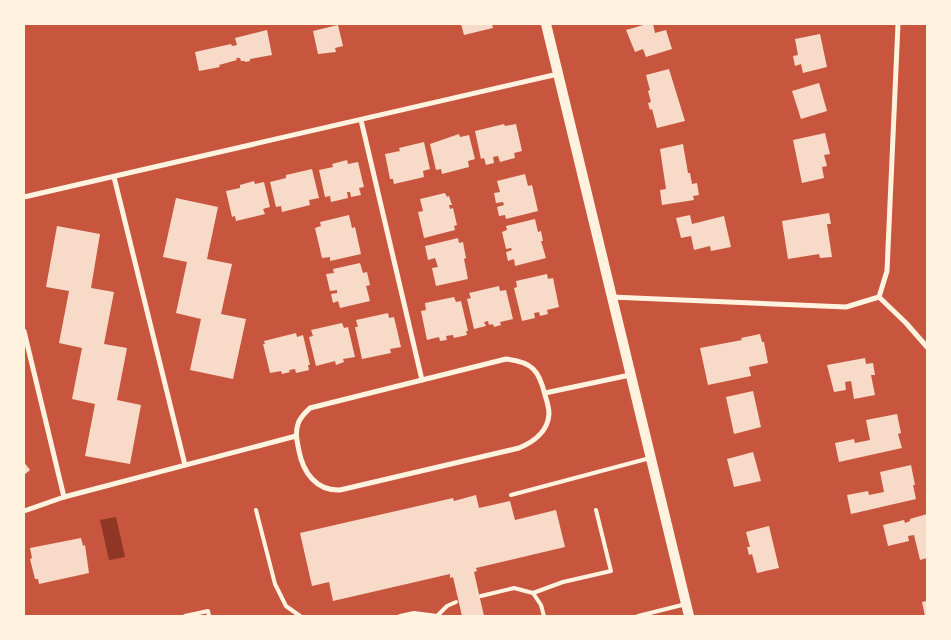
<svg xmlns="http://www.w3.org/2000/svg" width="951" height="640" font-family="Manrope,sans-serif">
<style>
.water{fill:#8f3625}
.building{fill:#f7dbc8}
.lines{fill:none;stroke-linecap:round;stroke-linejoin:round}
.service{stroke:#fff3e0;stroke-width:4}
.minor{stroke:#fff3e0;stroke-width:5}
.secondary{stroke:#fff3e0;stroke-width:10}
</style>
<rect width="100%" height="100%" fill="#c8553d"/>
<path class="water" d="M116,517L125,557L109,560L100,520Z"/>
<g class="building">
<path d="M461,24H492L493,28L464,35Z"/>
<path d="M647,24H653L655,33L666,30L672,49L646,57L643,49L635,52L626,30Z"/>
<path d="M338,25L343,46L335,48L336,52L318,54L313,31Z"/>
<path d="M267,30L272,55L250,59V61L245,62V61H241L240,58H236L237,60L219,65L220,67L199,71L195,52L231,44L232,46L237,45L235,38Z"/>
<path d="M820,34L827,67L803,73L801,64L795,66L793,56L798,55L795,39Z"/>
<path d="M669,69L685,121L657,128L652,109L650,110L648,103L651,102L648,91L650,90L646,75Z"/>
<path d="M819,83L827,111L801,119L792,91Z"/>
<path d="M504,124L505,126L516,124L522,151L514,153L515,158L500,162L498,156L493,157L494,163L486,165L484,158L481,159L475,131Z"/>
<path d="M825,133L830,154L824,155L827,166L822,167L824,178L802,183L793,140Z"/>
<path d="M459,134L460,137L469,135L475,159L468,161L469,167L442,174L441,169L436,170L430,144Z"/>
<path d="M424,142L430,169L423,171L424,177L394,184L393,179H390L385,154L400,151L399,148Z"/>
<path d="M683,144L688,173H690L692,184L697,183L699,195L693,196L694,200L662,205L660,190L666,189L660,149Z"/>
<path d="M347,160L348,164L358,162L364,187L359,188L361,195L351,197L350,192H347L348,198L331,202L330,196L325,197L319,170L333,167L332,164Z"/>
<path d="M312,169L319,198L309,200L310,205L282,212L281,206L276,207L270,182L286,178V175Z"/>
<path d="M525,174L528,186L532,185L538,211L506,219L505,215L499,216L497,207L504,205L503,202L496,203L494,193L500,192L497,181Z"/>
<path d="M254,181L255,184L264,182L270,207L263,209L265,214L236,221L235,216L232,217L226,191L240,188V185Z"/>
<path d="M445,193L447,197L449,196L452,205H449L450,209L453,208L457,225L454,226L455,230L424,238L418,212L423,211L420,199Z"/>
<path d="M176,198L218,207L207,259L232,264L221,314L246,319L233,379L190,370L201,319L176,313L187,262L163,257Z"/>
<path d="M829,213L831,224H827L832,257L820,258L819,254L788,259L782,221Z"/>
<path d="M349,215L352,228L355,227L361,254L330,261V257L322,258L315,228L321,226L320,222Z"/>
<path d="M690,215L692,224L724,216L731,247L711,251L710,246L694,250L691,236L681,238L676,218Z"/>
<path d="M535,219L538,232L541,231L543,241H541L546,258L515,266L514,259L508,261L506,252L512,250L511,248L506,249L502,232L507,230L506,226Z"/>
<path d="M57,226L100,234L91,288L114,292L104,344L127,348L117,400L141,405L130,464L85,456L95,404L72,399L82,348L59,343L69,291L46,287Z"/>
<path d="M458,238L459,243L463,242L466,258L464,259L468,279L436,286L432,268L438,267L435,258L428,260L425,246Z"/>
<path d="M360,263L363,273L367,272L370,285L366,286L370,301L340,308L338,301L333,303L331,294L337,293V290L330,291L326,274L334,273L333,269Z"/>
<path d="M547,274L548,279L553,278L559,307L547,310L548,314L540,316L539,312L534,313L535,318L522,321L514,288L517,287L516,281Z"/>
<path d="M499,286L500,291L506,290L513,319L500,322L501,325L494,327L493,324L489,325L488,321L484,322L486,326L474,329L467,299L471,298L469,293Z"/>
<path d="M454,297L456,302L461,301L468,331H466L467,335L454,338L453,335L446,336L447,340L440,341L439,337L427,340L421,311L426,310L425,303Z"/>
<path d="M388,313L389,318L394,317L401,347L390,349L391,353L362,359L355,327H358L356,320Z"/>
<path d="M342,323L344,328L348,327L355,357L343,359L344,362L336,365L335,361L316,366L309,337L313,336L311,330Z"/>
<path d="M296,333L297,337L303,335L310,365H308L309,370L296,373L295,369L289,370L290,372L282,374L281,371L270,373L263,344H265L264,341Z"/>
<path d="M760,334L762,342H764L768,363L749,367L751,376L708,385L700,348L742,340L741,338Z"/>
<path d="M865,358L866,364L873,363L875,375H871L875,395L854,399L851,381L845,382L846,390L834,392L827,365Z"/>
<path d="M753,391L761,427L734,434L726,397Z"/>
<path d="M897,414L901,433L898,434L902,448L839,462L835,443L854,439L855,443L870,440L866,420Z"/>
<path d="M753,452L761,481L734,487L727,459Z"/>
<path d="M24,462L30,470L24,475Z"/>
<path d="M911,465L915,485H913L916,499L851,514L847,495L868,491L869,495L884,492L880,472Z"/>
<path d="M476,495L479,508L510,501L515,520L556,510L565,547L476,568L477,571L474,572L484,616H462L453,577L450,578V574L333,601L329,582L312,586L300,533L453,498L454,501Z"/>
<path d="M927,514V558L920,560L914,535L908,536L909,541L888,546L883,525L904,520L905,523L910,521V519Z"/>
<path d="M769,526L779,568L757,573L752,554L749,555L747,547H750L746,532Z"/>
<path d="M81,538L83,546L85,545L89,573L39,584L38,579H35L30,559L32,558L30,548Z"/>
<path d="M927,601V616H925L922,602Z"/>
</g>
<g class="lines">
<g class="service">
<path d="M511,495L650,458"/>
<path d="M256,510L275,584L286,606L300,616"/>
<path d="M533,593L541,605L544,616"/>
<path d="M481,596L514,588L533,593L563,582L611,571L596,510"/>
<path d="M185,616L208,611L209,616"/>
<path d="M400,616L414,613L437,616"/>
<path d="M437,616L447,606L456,602"/>
<path d="M638,616L686,604"/>
</g>
<g class="minor">
<path d="M361,120L422,380"/>
<path d="M114,177L185,465"/>
<path d="M24,197L558,74"/>
<path d="M611,297L846,307L879,297"/>
<path d="M879,297L887,271L898,24"/>
<path d="M879,297L906,323L927,347"/>
<path d="M24,331L64,497"/>
<path d="M506,359C532,362 539,370 545,395C547,401 549,408 549,414C548,431 534,442 519,448L340,490C316,491 303,472 299,451C297,441 295,433 298,424C300,417 305,413 310,408Z"/>
<path d="M545,393L630,375"/>
<path d="M24,511L64,497L296,436"/>
</g>
<path class="secondary" d="M546,24L689,616"/>
</g>
<rect width="951" height="640" fill="none" stroke="#fff3e0" stroke-width="50"/>
</svg>
